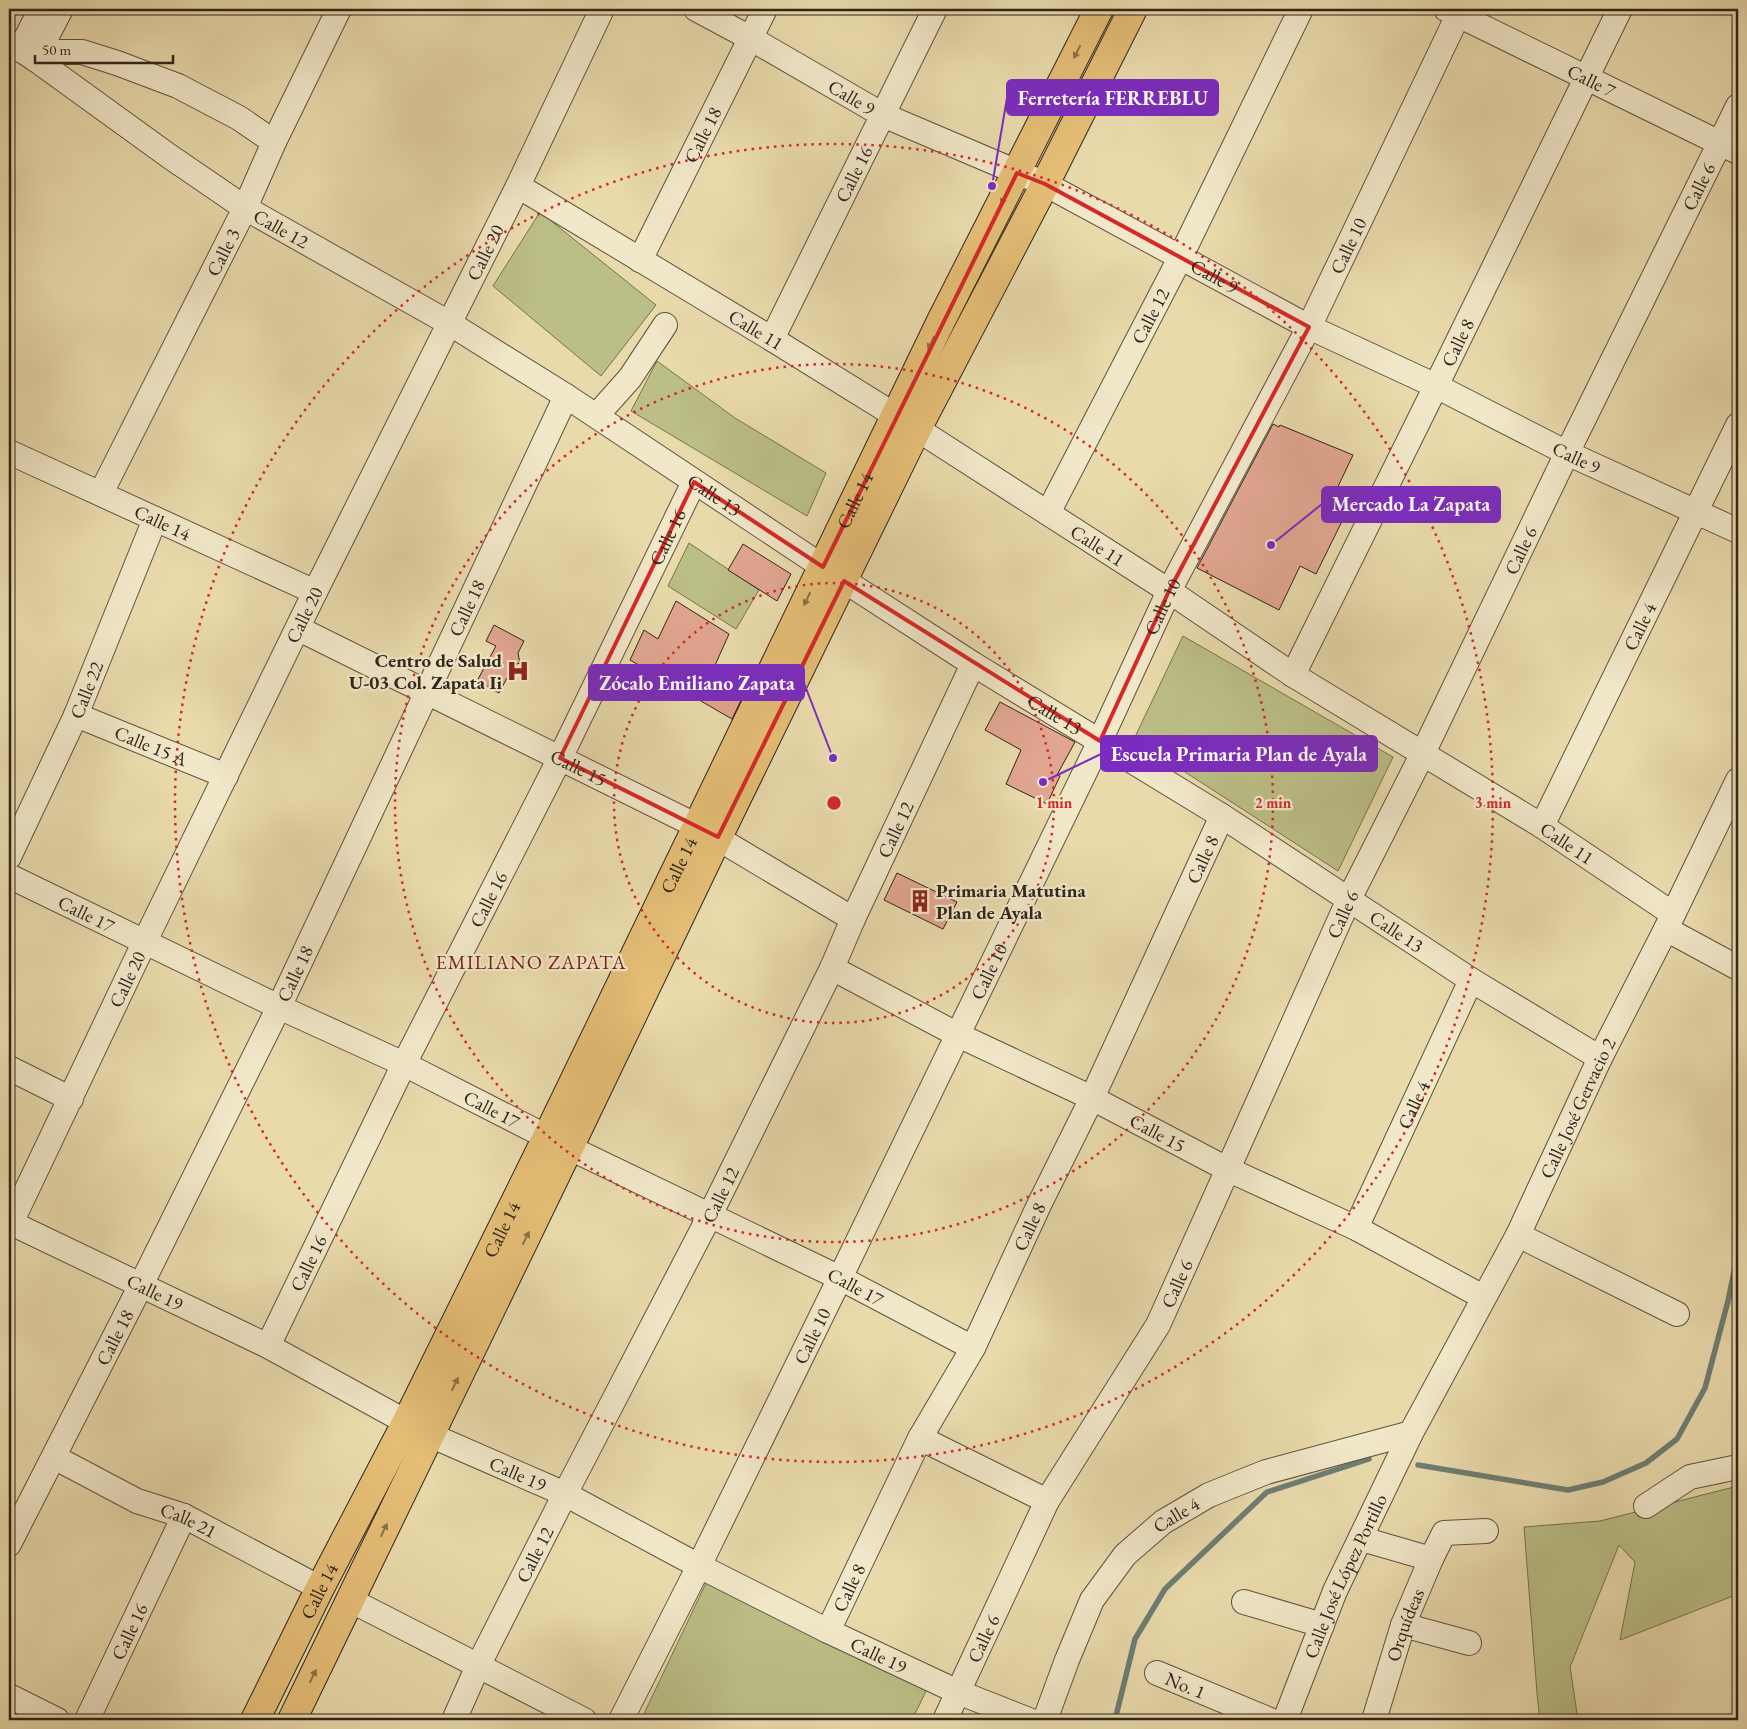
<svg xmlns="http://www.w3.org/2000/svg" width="1747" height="1729" font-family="'EB Garamond',serif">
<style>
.green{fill:#bbbe86;stroke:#757251}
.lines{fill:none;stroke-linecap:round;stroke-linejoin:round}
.stream{stroke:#6d7e74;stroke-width:5.5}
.building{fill:#e1a691;stroke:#2f251c}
.minor-casing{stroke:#5e5240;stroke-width:26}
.major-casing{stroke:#2f251c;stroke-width:30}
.minor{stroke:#f1e7c9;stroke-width:24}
.major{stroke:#e4bd76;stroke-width:28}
.oneway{fill:#8a7149}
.marked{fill:none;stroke:#d62828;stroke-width:4;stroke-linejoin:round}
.ring{fill:none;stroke:#d62828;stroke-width:2.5;stroke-dasharray:2.5 5}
.labels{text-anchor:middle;stroke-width:4.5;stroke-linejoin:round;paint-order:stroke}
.street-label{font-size:19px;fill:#2f251c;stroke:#f1e7c9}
.poi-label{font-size:19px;font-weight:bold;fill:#2f251c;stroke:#f1e7c9;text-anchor:end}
.neighbourhood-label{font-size:20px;letter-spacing:1px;fill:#7a1f14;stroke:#f1e7c9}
.centre{fill:#d62828;stroke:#f1e7c9;stroke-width:2.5}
.ring-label{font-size:15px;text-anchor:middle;font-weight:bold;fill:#d62828;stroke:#f1e7c9;stroke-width:4.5;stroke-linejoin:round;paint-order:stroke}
.leader{fill:none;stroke:#7b2cbf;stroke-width:2}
.callout-dot{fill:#7b2cbf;stroke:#f1e7c9;stroke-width:2}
.callout{fill:#7b2cbf;stroke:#7b2cbf;stroke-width:2}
.callout-label{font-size:20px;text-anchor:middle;font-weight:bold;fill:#fff}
</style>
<rect width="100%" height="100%" fill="#e9daac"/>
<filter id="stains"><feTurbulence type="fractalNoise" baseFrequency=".004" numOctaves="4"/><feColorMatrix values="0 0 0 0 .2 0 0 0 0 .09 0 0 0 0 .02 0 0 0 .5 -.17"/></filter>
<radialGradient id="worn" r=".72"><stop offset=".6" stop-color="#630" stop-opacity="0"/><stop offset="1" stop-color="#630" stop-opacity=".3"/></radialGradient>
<g class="green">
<path d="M540,212L656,305L601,376L493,286Z"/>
<path d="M657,361L735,418L826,473L807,516L631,411Z"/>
<path d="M689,543L759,590L736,629L668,586Z"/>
<path d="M1183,636L1393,757L1338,871L1134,739Z"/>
<path d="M1738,1486V1594L1620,1640L1635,1562L1619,1545L1570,1667L1578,1720H1540L1537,1693L1524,1527L1600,1521Z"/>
<path d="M706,1583L927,1689L912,1720H641Z"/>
</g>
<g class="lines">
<g class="stream">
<path d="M1418,1465L1568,1490L1603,1482L1646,1463L1677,1439L1705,1388L1728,1301L1738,1252"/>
<path d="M1115,1720L1135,1639L1165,1589L1267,1492L1369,1459"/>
</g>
</g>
<g class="building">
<path d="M1273,424L1279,427L1280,425L1353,455L1333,497L1350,505L1316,574L1300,566L1279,610L1197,568Z"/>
<path d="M743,544L791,574L777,601L728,570Z"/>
<path d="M676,601L729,634L712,672L745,692L732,719L630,660L644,630L658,639Z"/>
<path d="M494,625L524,641L518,653L520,663L514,665L499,693L477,681L496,646L486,641Z"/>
<path d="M1000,702L1075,742L1057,775L1060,776L1047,804L1006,784L1021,750L985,730Z"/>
<path d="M897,873L957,902L943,929L884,900Z"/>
</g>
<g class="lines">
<defs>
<g id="minor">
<path id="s1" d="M696,9L750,38L883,115L1045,184L1309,327L1436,386L1567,453L1738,531"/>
<path id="s2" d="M1446,9L1738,152"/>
<path id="s3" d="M9,42L35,59L169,156L245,208L449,323L566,396L823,567L973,664L1222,816L1471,980L1600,1058"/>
<path d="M20,50L41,9"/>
<path d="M35,59L56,52H82L117,63L178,86L239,118L274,142"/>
<path d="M35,59L61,9"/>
<path id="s4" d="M518,186L772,339L917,429L1169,591L1293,675L1542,826L1673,914"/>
<path id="s5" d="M640,260L765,9"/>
<path id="s6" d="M772,339L935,9"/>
<path d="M597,415L630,378L665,325"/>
<path id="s7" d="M9,452L315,592"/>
<path id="s8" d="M101,493L245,208L274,142L339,9"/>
<path id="s9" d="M1048,513L1180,258L1301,9"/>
<path id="s10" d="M299,629L697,826L853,919"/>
<path id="s11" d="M1293,675L1436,386L1620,9"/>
<path id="s12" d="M76,715L226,776"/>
<path id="s13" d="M1542,826L1738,425"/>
<path id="s14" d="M9,857L76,715L155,519"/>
<path id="s15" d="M9,876L279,1007L404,1064L547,1137L840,1278L973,1348"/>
<path d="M1666,929L1738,968"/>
<path id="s16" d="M832,968L958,1035L1092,1098L1227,1169L1356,1228L1483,1297"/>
<path d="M9,1068L71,1099"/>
<path id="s17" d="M9,1222L268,1346L430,1435L565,1494L699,1566L828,1631L958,1692L1029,1720"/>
<path id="s18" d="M11,1223L145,941L315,592L518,186L602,9"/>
<path id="s19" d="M1356,1228L1471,980"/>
<path d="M1518,1235L1677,1314"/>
<path id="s20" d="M268,1346L404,1064L560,758L694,482"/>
<path d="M920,1438L1047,1501"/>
<path id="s21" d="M54,1457L137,1501L184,1516L320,1588"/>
<path d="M1646,1506L1690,1477L1738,1467"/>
<path d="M1362,1539L1431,1559"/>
<path id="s22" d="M9,1544L141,1285L279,1007L566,396"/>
<path d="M350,1600L584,1720"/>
<path d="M1244,1602L1322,1625"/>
<path d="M1403,1625L1469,1643"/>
<path id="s23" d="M828,1631L920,1438L973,1348L1039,1205L1092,1098L1222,816"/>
<path id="s24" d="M1157,1673L1270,1720"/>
<path d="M9,1696L57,1720"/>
<path id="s25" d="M87,1720L184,1516"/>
<path id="s26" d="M454,1720L478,1666L565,1494L710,1215L832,968L853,919L973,664"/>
<path id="s27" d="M621,1720L699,1566L840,1278L1100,741L1169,591L1309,327L1461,9"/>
<path id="s28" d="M945,1720L1047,1501L1158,1325L1349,899L1423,753L1567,453L1738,106"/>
<path id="s29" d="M1045,1720L1067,1660L1092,1600L1125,1555L1163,1522L1209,1495L1266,1472L1411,1433"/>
<path id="s30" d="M1285,1720L1335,1591L1411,1433L1518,1235L1600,1058L1666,929L1738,780"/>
<path id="s31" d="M1374,1720L1403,1625L1431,1559L1444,1533L1486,1531"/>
</g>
<g id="major">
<path id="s32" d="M255,1720L320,1588L406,1423L547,1137L941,321L1099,9"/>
<path d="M292,1720L569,1148L718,837L917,429L1045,184L1133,9"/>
</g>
</defs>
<use href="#minor" class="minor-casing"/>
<use href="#major" class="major-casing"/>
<use href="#minor" class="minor"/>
<use href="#major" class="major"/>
</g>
<defs><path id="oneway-solid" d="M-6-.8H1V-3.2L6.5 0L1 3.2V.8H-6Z" transform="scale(1.25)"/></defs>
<g class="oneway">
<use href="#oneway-solid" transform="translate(1077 52) rotate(117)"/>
<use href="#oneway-solid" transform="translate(1004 198) rotate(117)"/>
<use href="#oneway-solid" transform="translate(931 343) rotate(115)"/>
<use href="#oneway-solid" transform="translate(807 599) rotate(116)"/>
<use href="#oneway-solid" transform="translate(526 1238) rotate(-64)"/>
<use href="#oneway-solid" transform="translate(455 1384) rotate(-64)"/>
<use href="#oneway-solid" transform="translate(384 1530) rotate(-64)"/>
<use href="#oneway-solid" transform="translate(313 1676) rotate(-64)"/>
</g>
<path class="marked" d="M1017,173L1045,184L1309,327L1169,591L1100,741L844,581L718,837L560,758L694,482L823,567Z"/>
<g class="ring">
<circle cx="834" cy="803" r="220"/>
<circle cx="834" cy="803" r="439"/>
<circle cx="834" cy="803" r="659"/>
</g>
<defs>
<symbol id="hospital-bare" viewBox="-9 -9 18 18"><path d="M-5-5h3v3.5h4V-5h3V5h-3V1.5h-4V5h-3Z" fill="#8f2418" stroke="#f1e7c9" stroke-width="2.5" paint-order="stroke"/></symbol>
<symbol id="building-bare" viewBox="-9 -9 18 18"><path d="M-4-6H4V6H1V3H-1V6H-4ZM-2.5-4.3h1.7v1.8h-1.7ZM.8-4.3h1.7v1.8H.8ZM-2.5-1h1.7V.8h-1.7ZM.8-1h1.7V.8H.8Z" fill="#8f2418" stroke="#f1e7c9" stroke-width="2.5" paint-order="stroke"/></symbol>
</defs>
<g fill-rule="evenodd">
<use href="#hospital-bare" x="502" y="655" width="32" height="32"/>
<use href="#building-bare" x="904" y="885" width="32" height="32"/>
</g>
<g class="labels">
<g class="street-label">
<text dy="7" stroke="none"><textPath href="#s2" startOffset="162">Calle 7</textPath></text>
<text dy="7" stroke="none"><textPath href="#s1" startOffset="179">Calle 9</textPath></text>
<text dy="7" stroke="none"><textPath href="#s5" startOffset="140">Calle 18</textPath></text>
<text dy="7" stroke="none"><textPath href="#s6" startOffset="184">Calle 16</textPath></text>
<text dy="7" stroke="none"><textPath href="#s28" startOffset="1710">Calle 6</textPath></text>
<text dy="7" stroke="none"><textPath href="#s3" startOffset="330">Calle 12</textPath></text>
<text dy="7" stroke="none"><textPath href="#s27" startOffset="1644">Calle 10</textPath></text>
<text dy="7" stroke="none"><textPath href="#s8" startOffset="270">Calle 3</textPath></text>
<text dy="7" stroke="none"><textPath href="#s18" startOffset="1080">Calle 20</textPath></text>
<text dy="7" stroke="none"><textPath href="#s1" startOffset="584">Calle 9</textPath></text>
<text dy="7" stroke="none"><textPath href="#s9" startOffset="222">Calle 12</textPath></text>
<text dy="7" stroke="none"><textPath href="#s4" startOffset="278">Calle 11</textPath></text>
<text dy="7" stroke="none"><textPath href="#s11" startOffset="371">Calle 8</textPath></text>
<text dy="7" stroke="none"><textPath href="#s1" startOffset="989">Calle 9</textPath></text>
<text dy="7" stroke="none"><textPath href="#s3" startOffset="839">Calle 13</textPath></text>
<text dy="7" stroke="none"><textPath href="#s32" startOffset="1359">Calle 14</textPath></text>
<text dy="7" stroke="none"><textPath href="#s7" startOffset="169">Calle 14</textPath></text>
<text dy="7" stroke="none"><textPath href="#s20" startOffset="902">Calle 16</textPath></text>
<text dy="7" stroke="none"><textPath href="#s4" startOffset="682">Calle 11</textPath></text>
<text dy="7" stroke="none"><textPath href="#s28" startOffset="1305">Calle 6</textPath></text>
<text dy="7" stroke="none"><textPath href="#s22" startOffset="1042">Calle 18</textPath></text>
<text dy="7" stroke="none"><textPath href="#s27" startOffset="1238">Calle 10</textPath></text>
<text dy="7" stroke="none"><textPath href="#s18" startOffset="675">Calle 20</textPath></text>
<text dy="7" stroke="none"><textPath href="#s13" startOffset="222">Calle 4</textPath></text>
<text dy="7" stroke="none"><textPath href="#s14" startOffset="184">Calle 22</textPath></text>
<text dy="7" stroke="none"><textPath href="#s3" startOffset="1244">Calle 13</textPath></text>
<text dy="7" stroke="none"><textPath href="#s12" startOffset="81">Calle 15 A</textPath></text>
<text dy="7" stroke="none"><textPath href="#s10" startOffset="312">Calle 15</textPath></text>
<text dy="7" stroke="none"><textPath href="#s26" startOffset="994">Calle 12</textPath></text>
<text dy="7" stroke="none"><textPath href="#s4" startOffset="1238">Calle 11</textPath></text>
<text dy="7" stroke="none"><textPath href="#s23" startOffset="858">Calle 8</textPath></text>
<text dy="7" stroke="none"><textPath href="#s32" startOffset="954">Calle 14</textPath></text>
<text dy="7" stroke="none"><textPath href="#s20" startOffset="498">Calle 16</textPath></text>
<text dy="7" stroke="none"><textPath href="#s15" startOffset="86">Calle 17</textPath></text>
<text dy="7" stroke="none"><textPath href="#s28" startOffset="900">Calle 6</textPath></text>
<text dy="7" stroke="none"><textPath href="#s3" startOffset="1649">Calle 13</textPath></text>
<text dy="7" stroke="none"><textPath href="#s27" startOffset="834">Calle 10</textPath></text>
<text dy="7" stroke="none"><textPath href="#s22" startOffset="638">Calle 18</textPath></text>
<text dy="7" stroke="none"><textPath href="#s18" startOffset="270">Calle 20</textPath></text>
<text dy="7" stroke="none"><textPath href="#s19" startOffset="136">Calle 4</textPath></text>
<text dy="7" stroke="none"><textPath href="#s30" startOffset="679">Calle José Gervacio 2</textPath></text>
<text dy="7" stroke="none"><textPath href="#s15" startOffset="536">Calle 17</textPath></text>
<text dy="7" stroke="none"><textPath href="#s16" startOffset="365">Calle 15</textPath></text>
<text dy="7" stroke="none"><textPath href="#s26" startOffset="589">Calle 12</textPath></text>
<text dy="7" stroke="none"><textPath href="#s23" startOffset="452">Calle 8</textPath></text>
<text dy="7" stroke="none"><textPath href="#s32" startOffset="549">Calle 14</textPath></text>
<text dy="7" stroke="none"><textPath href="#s20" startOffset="92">Calle 16</textPath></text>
<text dy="7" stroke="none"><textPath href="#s28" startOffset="495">Calle 6</textPath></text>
<text dy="7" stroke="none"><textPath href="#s15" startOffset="941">Calle 17</textPath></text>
<text dy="7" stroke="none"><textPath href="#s17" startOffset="162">Calle 19</textPath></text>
<text dy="7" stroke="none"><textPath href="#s22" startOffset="232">Calle 18</textPath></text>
<text dy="7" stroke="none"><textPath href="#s27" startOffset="429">Calle 10</textPath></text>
<text dy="7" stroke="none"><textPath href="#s17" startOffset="568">Calle 19</textPath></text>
<text dy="7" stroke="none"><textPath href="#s29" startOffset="250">Calle 4</textPath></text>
<text dy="7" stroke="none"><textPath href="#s21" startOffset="149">Calle 21</textPath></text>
<text dy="7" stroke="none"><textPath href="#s26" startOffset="184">Calle 12</textPath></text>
<text dy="7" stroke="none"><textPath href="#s30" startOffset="156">Calle José López Portillo</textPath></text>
<text dy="7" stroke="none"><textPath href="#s23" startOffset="48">Calle 8</textPath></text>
<text dy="7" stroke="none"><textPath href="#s32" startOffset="144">Calle 14</textPath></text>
<text dy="7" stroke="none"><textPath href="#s31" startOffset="100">Orquídeas</textPath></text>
<text dy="7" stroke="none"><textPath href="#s25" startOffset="98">Calle 16</textPath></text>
<text dy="7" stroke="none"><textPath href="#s28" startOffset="90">Calle 6</textPath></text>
<text dy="7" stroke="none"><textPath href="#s17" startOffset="972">Calle 19</textPath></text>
<text dy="7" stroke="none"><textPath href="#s24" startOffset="31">No. 1</textPath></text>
</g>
<g class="poi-label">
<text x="502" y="667">Centro de Salud<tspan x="502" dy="22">U-03 Col. Zapata Ii</tspan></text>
<text x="936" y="897" text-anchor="start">Primaria Matutina<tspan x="936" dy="22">Plan de Ayala</tspan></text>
</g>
<g class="neighbourhood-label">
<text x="531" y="969">EMILIANO ZAPATA</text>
</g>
</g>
<circle cx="834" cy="803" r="8" class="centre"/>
<g class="ring-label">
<text x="1054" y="808">1 min</text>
<text x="1273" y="808">2 min</text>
<text x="1493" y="808">3 min</text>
</g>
<path class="leader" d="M992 186L1007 98M1271 545L1322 504M833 758L804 683M1043 782L1101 754"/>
<g class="callout-dot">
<circle cx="992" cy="186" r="5"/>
<circle cx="1271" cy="545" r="5"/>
<circle cx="833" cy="758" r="5"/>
<circle cx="1043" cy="782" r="5"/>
</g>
<g class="callout">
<rect x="1007" y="80" width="211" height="35" rx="5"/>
<rect x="1322" y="487" width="178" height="35" rx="5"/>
<rect x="589" y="665" width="215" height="35" rx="5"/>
<rect x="1101" y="736" width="276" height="35" rx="5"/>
</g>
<g class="callout-label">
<text x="1113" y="105">Ferretería FERREBLU</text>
<text x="1411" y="511">Mercado La Zapata</text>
<text x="697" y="690">Zócalo Emiliano Zapata</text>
<text x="1239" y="761">Escuela Primaria Plan de Ayala</text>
</g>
<rect width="1747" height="1729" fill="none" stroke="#e9daac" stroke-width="30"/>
<rect x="10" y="10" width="1727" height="1709" fill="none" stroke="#2f251c" stroke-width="2.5"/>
<rect x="15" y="15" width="1717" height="1699" fill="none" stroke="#2f251c"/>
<path d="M35 55v8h138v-8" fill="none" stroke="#2f251c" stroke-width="2.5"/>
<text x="42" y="55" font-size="15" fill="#2f251c" stroke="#f1e7c9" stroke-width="4" paint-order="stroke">50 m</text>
<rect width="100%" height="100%" filter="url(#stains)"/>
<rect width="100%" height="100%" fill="url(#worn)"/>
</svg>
